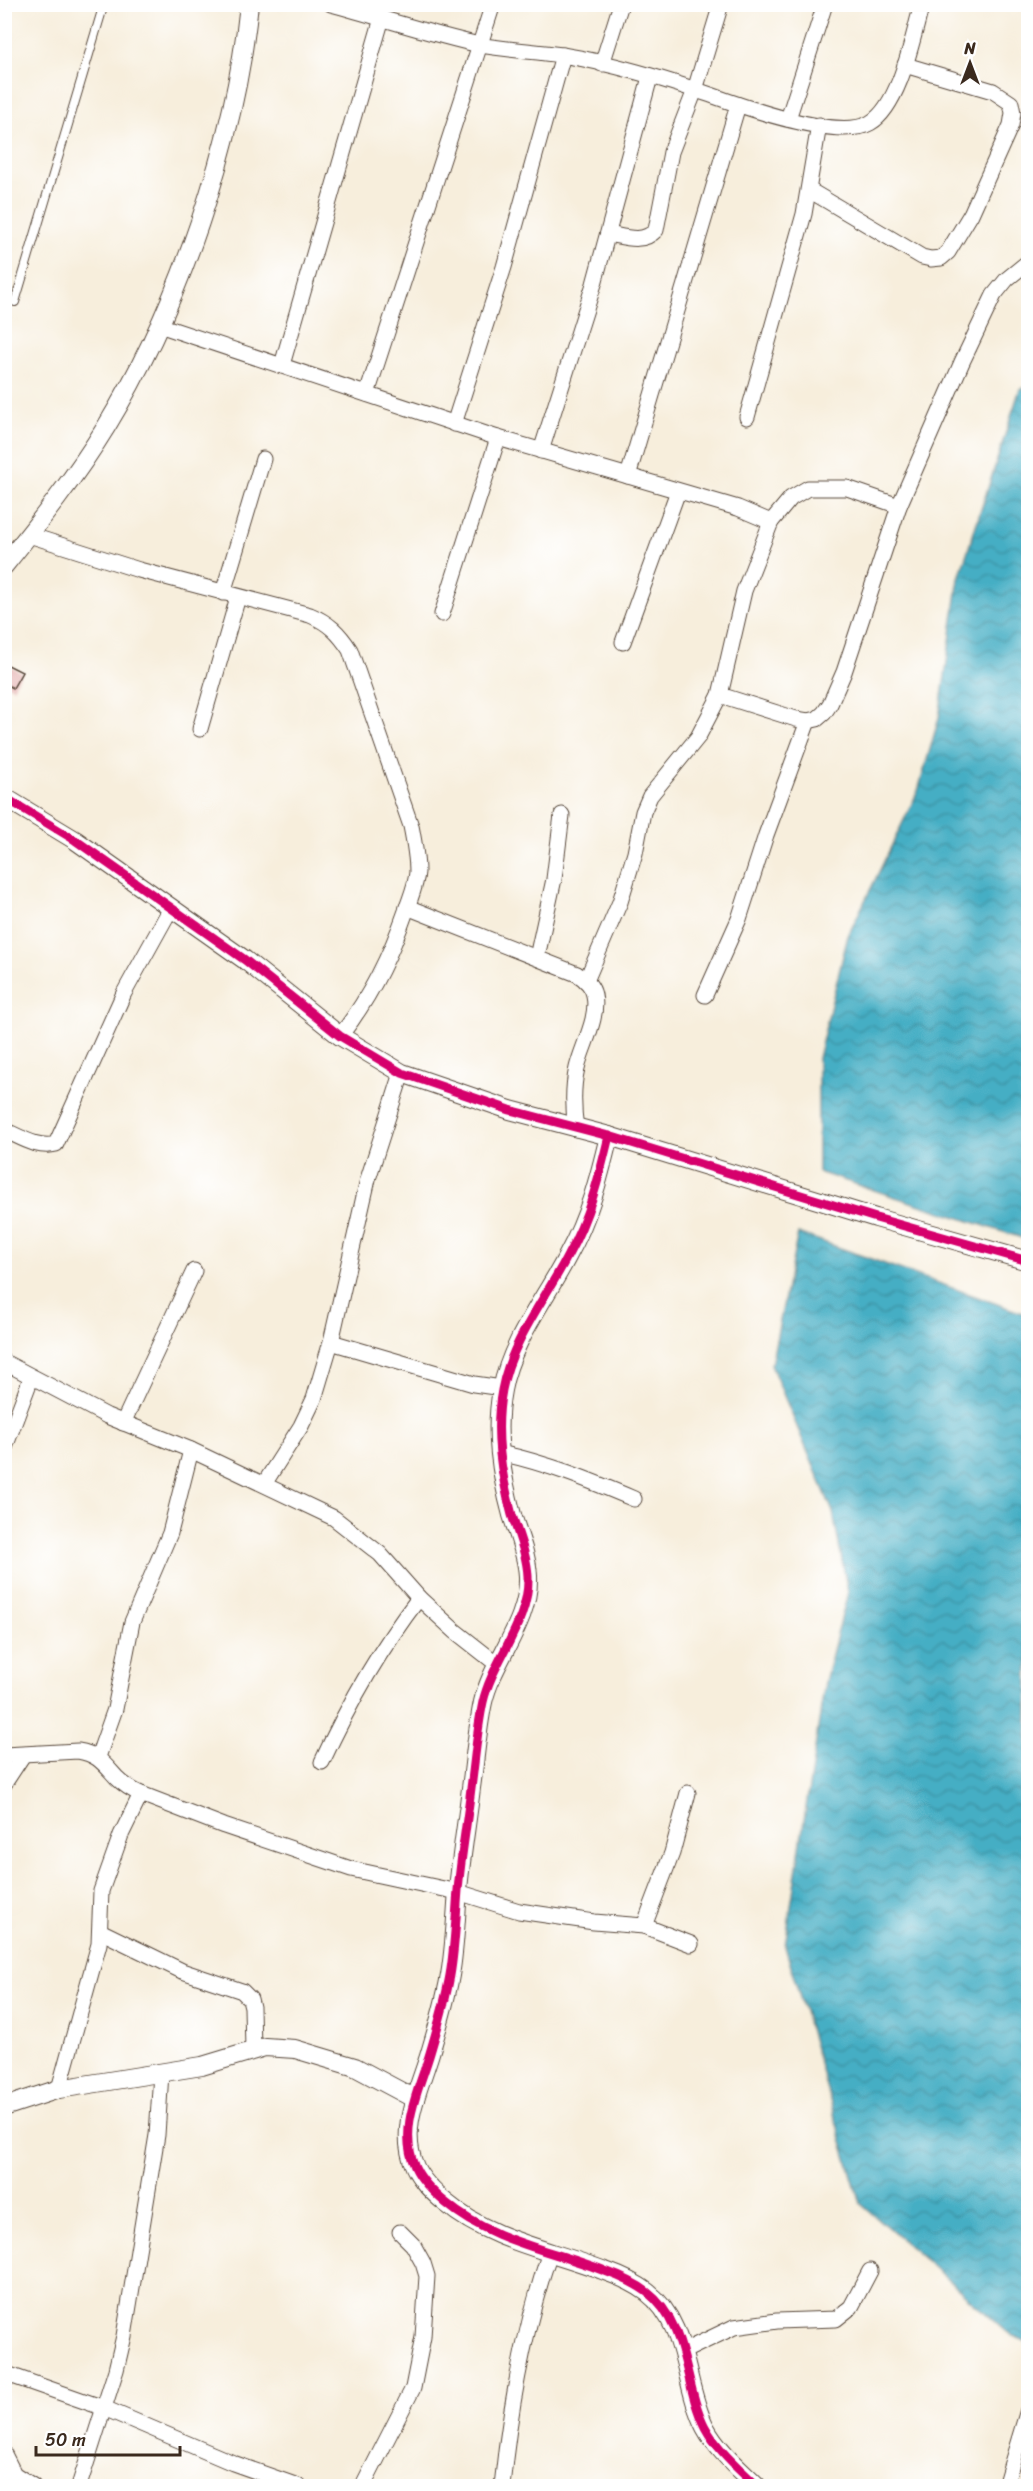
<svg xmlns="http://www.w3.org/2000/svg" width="1033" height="2491" font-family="Sriracha,sans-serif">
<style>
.water{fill:url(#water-waves);stroke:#406c71;stroke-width:1.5}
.building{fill:#da9391}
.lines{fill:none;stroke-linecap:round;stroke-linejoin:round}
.service-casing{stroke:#57473a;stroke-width:10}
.minor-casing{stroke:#57473a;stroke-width:17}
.tertiary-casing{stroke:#57473a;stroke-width:20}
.service{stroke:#fff;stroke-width:8}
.minor{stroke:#fff;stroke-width:15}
.tertiary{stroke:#fff;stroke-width:18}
.cycleway-casing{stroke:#fff;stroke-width:13}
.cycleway{stroke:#d6006c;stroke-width:9}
</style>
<defs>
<pattern id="water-waves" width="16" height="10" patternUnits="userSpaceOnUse" patternTransform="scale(1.5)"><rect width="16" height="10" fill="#45aec4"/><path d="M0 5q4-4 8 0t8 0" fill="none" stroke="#3b8e9f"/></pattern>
</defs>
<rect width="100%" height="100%" fill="#fff"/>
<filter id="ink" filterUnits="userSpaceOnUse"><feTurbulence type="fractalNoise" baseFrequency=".0167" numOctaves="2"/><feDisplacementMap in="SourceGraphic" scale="12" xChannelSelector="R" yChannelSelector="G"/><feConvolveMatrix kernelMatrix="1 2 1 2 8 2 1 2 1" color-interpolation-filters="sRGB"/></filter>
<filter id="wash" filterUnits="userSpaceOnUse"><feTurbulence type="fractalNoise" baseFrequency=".008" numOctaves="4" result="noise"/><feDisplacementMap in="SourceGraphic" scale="24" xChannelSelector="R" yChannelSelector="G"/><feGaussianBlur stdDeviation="1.35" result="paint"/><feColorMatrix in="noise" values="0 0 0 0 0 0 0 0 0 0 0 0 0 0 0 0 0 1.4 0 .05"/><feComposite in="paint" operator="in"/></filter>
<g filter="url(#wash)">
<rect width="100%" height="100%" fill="#f7eedc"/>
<g class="water">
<path d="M1028,387V1240L818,1172V1058L848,936L918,791L939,718L959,578L1020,389Z"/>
<path d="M798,1233L1028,1315V2342L1011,2335L860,2203L785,1946L825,1682L848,1592L833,1512L771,1365Z"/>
</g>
<g id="blocks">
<path class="building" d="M4,663L22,672L13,688L4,683Z"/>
</g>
</g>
<g filter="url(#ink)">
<use href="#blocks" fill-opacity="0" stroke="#57473a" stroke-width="1.5"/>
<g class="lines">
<defs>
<path id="service" d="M15,302L104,4"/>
<g id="minor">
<path d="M331,4C380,17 430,34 480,45C507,50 535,51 562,55C612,63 663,79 711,95C744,107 839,141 870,123C900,106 913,36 922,4"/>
<path d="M602,64L621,4"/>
<path d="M788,119L825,4"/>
<path d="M809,190L922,257L931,259L941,258L948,252L971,214L1011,125L1013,113L1011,103L993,91L905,65"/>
<path d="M608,234C625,237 643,244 656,230L671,152L695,90L721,4"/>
<path d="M159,325L498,438L738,508L771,522"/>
<path d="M282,365L382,18"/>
<path d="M367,394L493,4"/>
<path d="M747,417L804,214L819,125"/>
<path d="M454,424L504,267L563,55"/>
<path d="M541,451L594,284L650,77"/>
<path d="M628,476L738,105"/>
<path d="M29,535L139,570L310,615C329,623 339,633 350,650L411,826C414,841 417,856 417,872C416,886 410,898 406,911C390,957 370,998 340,1036"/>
<path d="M223,593L263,459"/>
<path d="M442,614L498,438"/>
<path d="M623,642L678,491"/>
<path d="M720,695L796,719L808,721L817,719L824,713L830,704L844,672L899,506L962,362L994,295L1007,279L1028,262"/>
<path d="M200,729L238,597"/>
<path d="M407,907L577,974C585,979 592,985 594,995C599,1018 582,1046 577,1068C572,1089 573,1108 576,1129"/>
<path d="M537,957L554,879L562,815"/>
<path d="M586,981L620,902L635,853L643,812L650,796L698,737L720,695L744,591L771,522L791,498L808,488H847L899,506"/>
<path d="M705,995L739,919L766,835L808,721"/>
<path d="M4,1130C21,1137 37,1149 56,1144L124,993L171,908"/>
<path d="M331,1342L474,1384L502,1388"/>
<path d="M4,1362L107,1416L191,1450L334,1518L380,1554L419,1598L455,1631L497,1664"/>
<path d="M123,1423L194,1271"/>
<path d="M4,1450L31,1378"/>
<path d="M500,1453C547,1463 589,1480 634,1499"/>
<path d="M264,1484L301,1426L314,1399L331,1342L368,1179L402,1073"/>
<path d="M4,1755L78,1751C98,1754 104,1764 117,1778C124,1785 132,1790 141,1794L224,1826L351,1869L458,1892L519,1911L594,1922L644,1926L691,1944"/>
<path d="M98,1757L115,1709L132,1622L170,1533L191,1450"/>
<path d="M322,1762C349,1703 379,1650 419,1598"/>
<path d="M4,1784L23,1755"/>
<path d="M644,1926L672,1853L688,1793"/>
<path d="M100,1931L182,1971L242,1991L250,1999L252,2007L253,2049"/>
<path d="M59,2089L99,1944L101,1891L121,1835L141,1794"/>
<path d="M682,2352L734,2327L777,2321L836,2319L851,2307L870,2271"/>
<path d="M4,2373L104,2408L233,2463L298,2486"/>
<path d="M4,2454L14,2474L33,2486"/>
<path d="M79,2486L116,2370L124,2336L157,2135L161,2073"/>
<path d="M363,2486L413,2388L423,2337L427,2276L423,2263L413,2245L400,2232"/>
<path d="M502,2486C510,2406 524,2329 550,2252"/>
<path d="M1005,2486L1028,2410"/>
</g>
<g id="tertiary">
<path d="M4,566C40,521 76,476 106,427C179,307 235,144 249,4"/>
<path d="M4,797L75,840L245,960L340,1036L402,1073L510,1110L609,1136L876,1218L1028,1261"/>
<path d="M609,1136C599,1178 589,1217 568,1255C546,1298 511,1341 502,1390C494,1432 501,1474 512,1515C518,1534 527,1555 528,1576C530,1622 493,1659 483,1702C477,1730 475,1759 471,1788C467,1822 461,1856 458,1890C456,1916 455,1942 451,1969C447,1997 438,2026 430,2053C419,2090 398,2129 415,2167C422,2182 434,2193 446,2203C491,2241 551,2250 605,2271C619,2276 635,2283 647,2292C689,2324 683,2384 705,2427C718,2451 739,2468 757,2486"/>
<path d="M4,2107L59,2089L202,2066L265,2047L295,2049L355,2067L415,2099"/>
</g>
</defs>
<use href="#service" class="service-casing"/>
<use href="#minor" class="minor-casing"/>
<use href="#tertiary" class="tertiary-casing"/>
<use href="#service" class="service"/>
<use href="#minor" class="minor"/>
<use href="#tertiary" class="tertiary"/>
<defs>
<g id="cycleway">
<path d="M4,797L75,840L245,960L340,1036L402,1073L510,1110L609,1136L876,1218L1028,1261"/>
<path d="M609,1136C599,1178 589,1217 568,1255C546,1298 511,1341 502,1390C494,1432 501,1474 512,1515C518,1534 527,1555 528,1576C530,1622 493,1659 483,1702C477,1730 475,1759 471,1788C467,1822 461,1856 458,1890C456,1916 455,1942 451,1969C447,1997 438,2026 430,2053C419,2090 398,2129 415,2167C422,2182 434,2193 446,2203C491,2241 551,2250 605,2271C619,2276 635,2283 647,2292C689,2324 683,2384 705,2427C718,2451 739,2468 757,2486"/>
</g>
</defs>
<use href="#cycleway" class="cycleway-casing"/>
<use href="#cycleway" class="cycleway"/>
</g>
</g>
<rect width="1033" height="2491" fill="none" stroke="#fff" stroke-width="24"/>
<g transform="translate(970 63)" stroke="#ffffff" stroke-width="4.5" paint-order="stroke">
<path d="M0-4.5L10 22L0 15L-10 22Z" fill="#3b2a1e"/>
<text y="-9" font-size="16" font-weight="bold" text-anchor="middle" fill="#3b2a1e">N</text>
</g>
<path d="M36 2446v9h144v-9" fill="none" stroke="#3b2a1e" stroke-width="3"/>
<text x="45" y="2446" font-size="18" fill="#3b2a1e" stroke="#ffffff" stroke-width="4.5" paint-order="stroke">50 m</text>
</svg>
